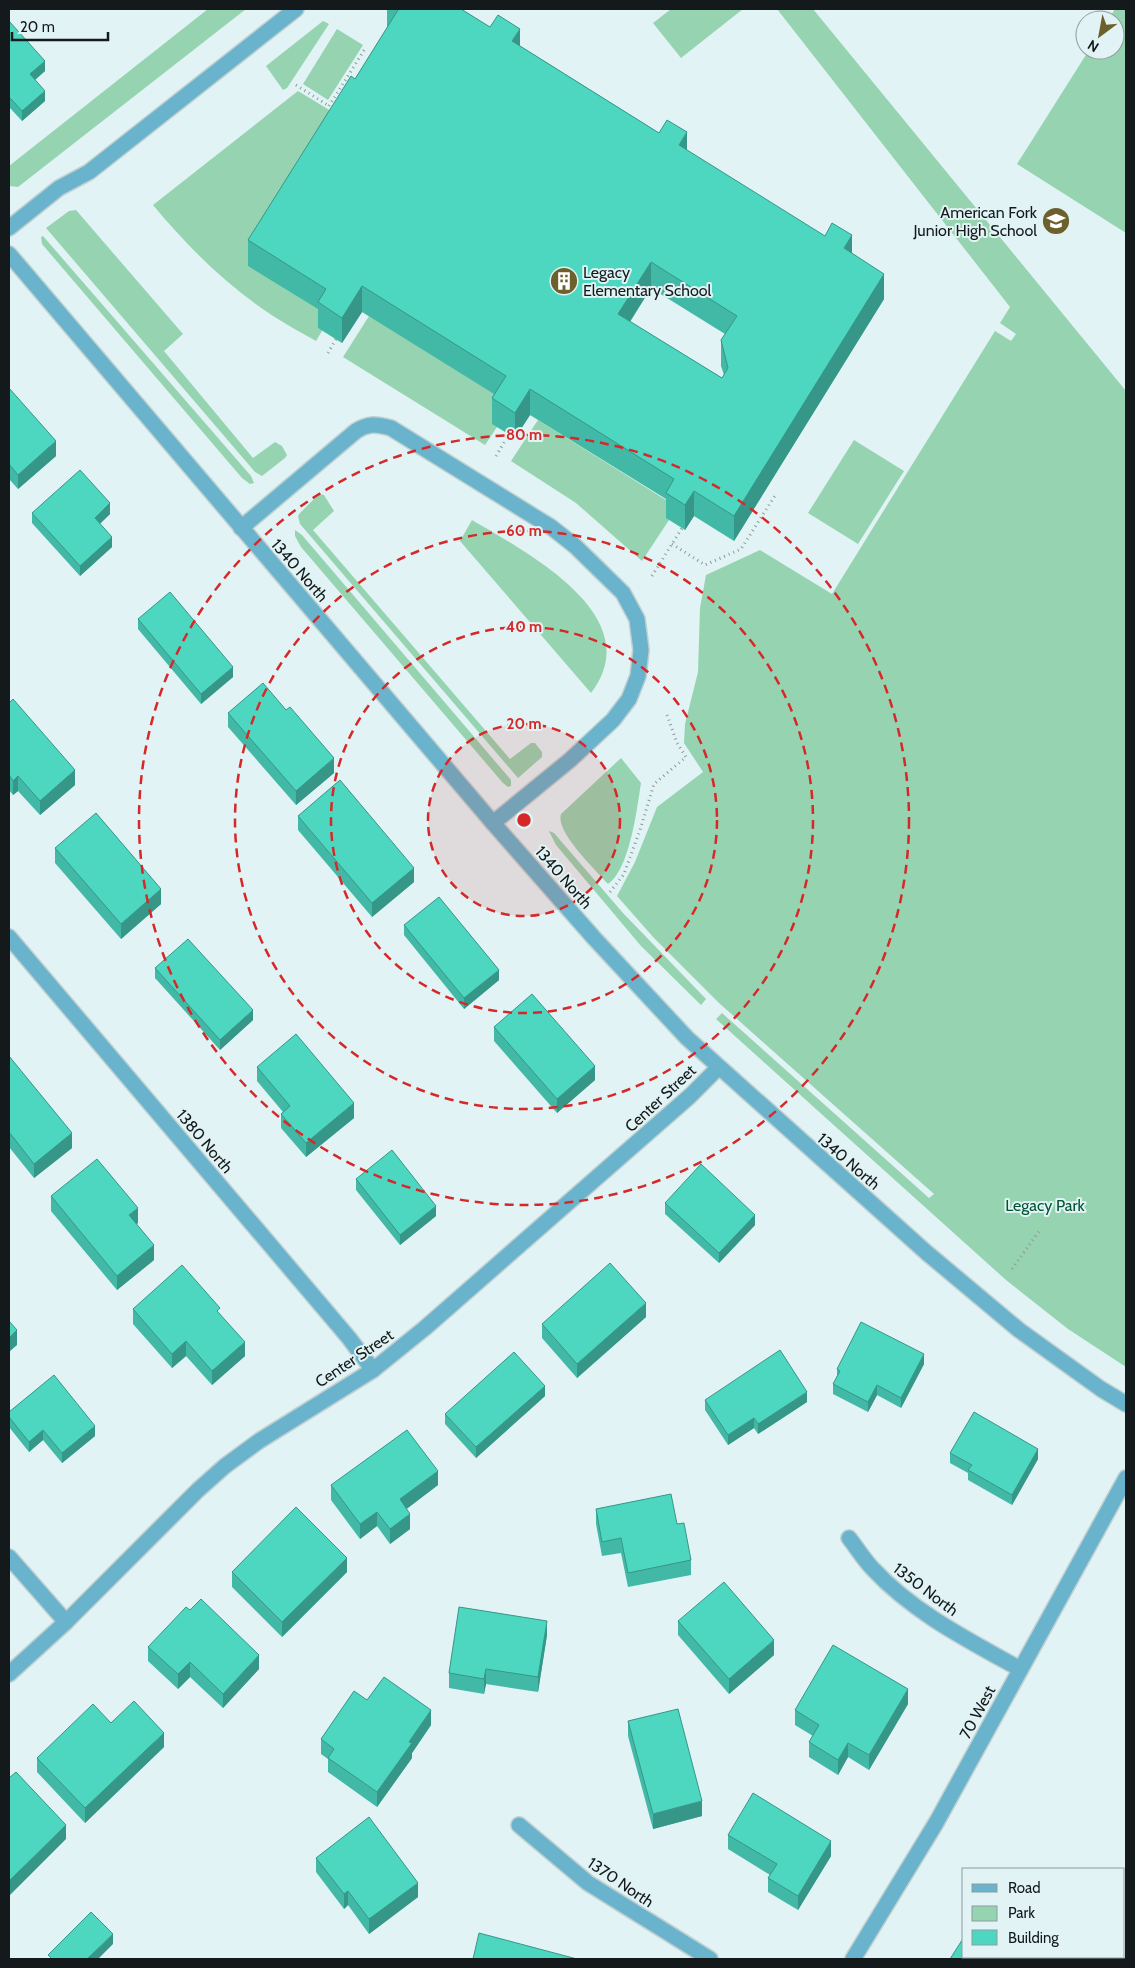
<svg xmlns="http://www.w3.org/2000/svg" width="1135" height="1968" font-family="Cabin,sans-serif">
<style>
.green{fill:#96d4b1}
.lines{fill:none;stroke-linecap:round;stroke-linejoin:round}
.service-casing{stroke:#c0d0d1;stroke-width:18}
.minor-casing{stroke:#c0d0d1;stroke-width:18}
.tertiary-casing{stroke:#c0d0d1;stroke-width:18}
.path{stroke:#8d9a9b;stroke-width:3;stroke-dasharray:1 4;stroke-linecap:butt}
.service{stroke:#69b3cc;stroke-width:15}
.minor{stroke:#69b3cc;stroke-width:15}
.tertiary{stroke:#69b3cc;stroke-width:15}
.wall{fill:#42b9a6;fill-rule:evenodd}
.shaded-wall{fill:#369687}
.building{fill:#4dd7c1;stroke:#369687;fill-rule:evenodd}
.ring{fill:none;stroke:#d62828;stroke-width:2.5;stroke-dasharray:9 6}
.labels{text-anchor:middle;stroke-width:4;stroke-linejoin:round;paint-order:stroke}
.poi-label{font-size:16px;fill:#141a1b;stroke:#e1f3f4;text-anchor:end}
.street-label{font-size:16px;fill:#141a1b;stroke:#e1f3f4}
.park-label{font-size:16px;fill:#005433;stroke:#e1f3f4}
.centre{fill:#d62828;stroke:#e1f3f4;stroke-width:2.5}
.ring-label{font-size:15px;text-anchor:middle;font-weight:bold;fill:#d62828;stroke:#e1f3f4;stroke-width:4;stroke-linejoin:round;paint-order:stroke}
</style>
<rect width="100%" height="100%" fill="#e1f3f4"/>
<g class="green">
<path d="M208,9H246L18,187L9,186V166Z"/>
<path d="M671,9H743L681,58L653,23Z"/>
<path d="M777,9H813L1126,391V1367L1068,1329L1006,1280L716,1019L722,1013L929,1198L934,1194L719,1003L654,938L617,896L635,862L657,807L703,772L684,743L685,724L698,672L700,608L706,575L760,550L832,594L995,331L1011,341L1016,334L1000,323L1010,307Z"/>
<path d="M1115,9H1126V233L1017,164L1089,50H1115V20H1108Z"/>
<path d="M323,21L329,24L287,88L283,90L266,66Z"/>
<path d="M337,29L363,45L328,100L303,84Z"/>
<path d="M298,91L341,117L326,314L322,331L316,341C302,333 287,325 273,316C227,286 188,247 153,205Z"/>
<path d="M76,210L183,334L164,351L253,458L275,442L282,446L287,455L285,458L262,476L255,472L46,228L69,211Z"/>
<path d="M43,236L251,476L254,483L250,484L242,478L42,244L41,237Z"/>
<path d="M369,316L506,401L497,427L485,445L343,357Z"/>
<path d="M538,420L674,505L669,520L642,561L576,503L511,461Z"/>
<path d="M854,440L904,471L858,544L808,513Z"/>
<path d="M319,494L324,495L334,511L313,530L510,759L531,743H535L542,752V757L518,778L300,524L298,516L300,513Z"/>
<path d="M472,520C526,552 650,616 591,693L460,541Z"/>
<path d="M295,530L302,535L511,780V786L508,787L503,783L301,547L295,536Z"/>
<path d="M621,758L641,783C637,808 630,869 608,884C596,870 555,832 561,814Z"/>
<path d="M549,831L554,833L623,913L706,999L701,1005L641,946L556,845Z"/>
</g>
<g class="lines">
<defs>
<g id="service">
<path d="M9,228L59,188L89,172L296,9"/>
<path d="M241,528L356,431C369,423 376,424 391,428L551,527L575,546L623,593L637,619L641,650L638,676L629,699L613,720L570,760L493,823"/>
</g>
<g id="minor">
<path d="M9,937L349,1338L373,1370"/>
<path d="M849,1538C857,1548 864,1560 873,1569C914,1613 968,1640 1020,1669"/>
<path d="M9,1557L66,1622"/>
<path d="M9,1674L66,1622L198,1490L225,1466L259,1441L373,1370L425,1328L690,1096L718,1068"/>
<path d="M519,1825L588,1883L710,1959"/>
<path d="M853,1959L936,1823L1126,1478"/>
</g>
<path id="tertiary" d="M9,254L493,823L594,938L687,1038L927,1253L1019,1330L1101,1389L1126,1404"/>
</defs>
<use href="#service" class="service-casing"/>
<use href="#minor" class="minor-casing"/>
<use href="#tertiary" class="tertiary-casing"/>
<g class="path">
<path d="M296,85L329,106"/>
<path d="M329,106L366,47"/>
<path d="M328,353L336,339"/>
<path d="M496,456L509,434"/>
<path d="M672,544L705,565L741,549L776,494"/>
<path d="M652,576L682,528"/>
<path d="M610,892L624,874L640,830L654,784L686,757L677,743L666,712"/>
<path d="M1012,1269L1040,1230"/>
</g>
<use href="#service" class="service"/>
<use href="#minor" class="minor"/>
<use href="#tertiary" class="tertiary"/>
</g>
<g class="wall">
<path d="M387,9H461L852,254L884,299L734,541L694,516L685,530L666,518V499L530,415L515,438L492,424V398L494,394L362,312L342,343L318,328V309L248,266V240L355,79L387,28ZM651,288L725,334L721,340V366L724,375L722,378L630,322Z"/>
<path d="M9,21L45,71L35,80L45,101L22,121L11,109L9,108Z"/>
<path d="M9,388L56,456L18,489L9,479Z"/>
<path d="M32,513L110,514L100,524L112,547L80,576L32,523Z"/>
<path d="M138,619L233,677L201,704L138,629Z"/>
<path d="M9,703L75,785L40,815L18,791L13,795L9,790Z"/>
<path d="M228,713L334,773L296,805L228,727Z"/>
<path d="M298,816L414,882L372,917L298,830Z"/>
<path d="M55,848L161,904L121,939L55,863Z"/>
<path d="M404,925L499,980L464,1009L404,935Z"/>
<path d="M155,968L253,1020L220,1050L155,978Z"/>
<path d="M494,1027L595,1080L557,1113L494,1041Z"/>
<path d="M9,1056L72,1148L34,1178L9,1147Z"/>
<path d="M257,1067L354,1118L306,1157L281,1128V1114L283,1112L257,1081Z"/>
<path d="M356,1179L436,1216L400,1245L356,1190Z"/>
<path d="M51,1196L138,1223L136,1224L154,1260L117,1290L51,1211Z"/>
<path d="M665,1203L755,1225L719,1263L665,1214Z"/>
<path d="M133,1309L220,1314L245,1356L212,1385L186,1356L172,1368L133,1324Z"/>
<path d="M646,1317L577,1378L542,1338V1324Z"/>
<path d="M924,1364L901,1408L877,1395L868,1412L833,1394V1384L837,1376V1369Z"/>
<path d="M545,1396L476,1458L445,1424V1414Z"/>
<path d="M705,1400L807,1402L758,1434L754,1428L728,1445L705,1410Z"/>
<path d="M9,1412L95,1436L62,1463L43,1440L29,1452L9,1427Z"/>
<path d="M950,1453L1038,1459L1012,1505L968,1480V1473L950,1463Z"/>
<path d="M331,1485H438L406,1509L410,1529L390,1544L377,1526L360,1539L331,1500Z"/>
<path d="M596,1509L677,1524L691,1560V1575L628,1587L621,1553L602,1556L596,1524Z"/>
<path d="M232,1572H347L282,1637L232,1587Z"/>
<path d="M678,1621L774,1655L729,1694L678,1635Z"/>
<path d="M547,1635L538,1692L486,1684L484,1694L449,1688V1673Z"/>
<path d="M148,1647L259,1669L223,1708L190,1677L178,1689L148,1661Z"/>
<path d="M367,1700L431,1725L412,1753V1758L377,1807L328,1772V1759L321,1754V1739Z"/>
<path d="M908,1704L869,1770L848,1757L838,1775L809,1757V1742L813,1736L795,1725V1710Z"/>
<path d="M628,1721L702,1816L653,1829L628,1736Z"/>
<path d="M111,1723L164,1747L85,1823L37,1772V1758Z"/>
<path d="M728,1835L831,1856L798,1910L768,1892V1878L770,1875L728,1849Z"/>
<path d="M316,1858L418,1897L369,1934L348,1905L344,1909L316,1872Z"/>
</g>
<g class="shaded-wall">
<path d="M520,29V54L512,41Z"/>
<path d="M45,61V71L30,84V74Z"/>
<path d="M45,91V101L22,121V111Z"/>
<path d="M687,132V158L679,145Z"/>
<path d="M852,235V261L844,248Z"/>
<path d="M651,262V288L618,340V314Z"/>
<path d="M884,274V299L734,541V516Z"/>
<path d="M362,286V312L342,343V318Z"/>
<path d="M530,389V415L515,438V413Z"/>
<path d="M56,441V456L18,489V475Z"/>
<path d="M694,491V516L685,530V505Z"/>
<path d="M110,503V514L95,528V518Z"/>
<path d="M112,537V547L80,576V566Z"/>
<path d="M233,667V677L201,704V694Z"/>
<path d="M334,758V773L296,805V791Z"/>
<path d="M75,770V785L40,815V801Z"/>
<path d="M18,776V791L13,795V781Z"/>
<path d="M414,868V882L372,917V903Z"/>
<path d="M161,889V904L121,939V924Z"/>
<path d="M499,970V980L464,1009V998Z"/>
<path d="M253,1010V1020L220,1050V1040Z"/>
<path d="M595,1066V1080L557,1113V1099Z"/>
<path d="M354,1103V1118L306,1157V1143Z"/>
<path d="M72,1133V1148L34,1178V1164Z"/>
<path d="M436,1206V1216L400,1245V1235Z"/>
<path d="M138,1208V1223L129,1230V1215Z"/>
<path d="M755,1215V1225L719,1263V1253Z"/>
<path d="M154,1245V1260L117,1290V1276Z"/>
<path d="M646,1303V1317L577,1378V1364Z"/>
<path d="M17,1330V1345L9,1352V1338Z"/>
<path d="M186,1341V1356L172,1368V1354Z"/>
<path d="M245,1342V1356L212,1385V1371Z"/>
<path d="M924,1354V1364L901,1408V1398Z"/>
<path d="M877,1385V1395L868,1412V1402Z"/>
<path d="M545,1386V1396L476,1458V1447Z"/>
<path d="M807,1392V1402L758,1434V1424Z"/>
<path d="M754,1418V1428L728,1445V1435Z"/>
<path d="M95,1426V1436L62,1463V1453Z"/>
<path d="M43,1430V1440L29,1452V1442Z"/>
<path d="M1038,1449V1459L1012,1505V1495Z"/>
<path d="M438,1471V1485L400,1514V1499Z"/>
<path d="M377,1512V1526L360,1539V1524Z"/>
<path d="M410,1514V1529L390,1544V1529Z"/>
<path d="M347,1558V1572L282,1637V1622Z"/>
<path d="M547,1621V1635L538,1692V1677Z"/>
<path d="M774,1640V1655L729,1694V1679Z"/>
<path d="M259,1655V1669L223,1708V1694Z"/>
<path d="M190,1662V1677L178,1689V1674Z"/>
<path d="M486,1669V1684L484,1694V1679Z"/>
<path d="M908,1689V1704L869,1770V1755Z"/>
<path d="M431,1710V1725L412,1753V1758L377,1807V1792L409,1742Z"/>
<path d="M164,1733V1747L85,1823V1808Z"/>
<path d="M848,1743V1757L838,1775V1760Z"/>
<path d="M702,1801V1816L653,1829V1814Z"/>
<path d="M66,1825V1839L9,1896V1881Z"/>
<path d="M831,1841V1856L798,1910V1896Z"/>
<path d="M418,1883V1897L369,1934V1919Z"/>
<path d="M348,1891V1905L344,1909V1894Z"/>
<path d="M113,1934V1944L98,1959H87Z"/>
<path d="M1018,1957H1027L1026,1959H1016Z"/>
</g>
<g class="building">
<path d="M396,9H461L490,27L498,15L520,29L512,41L659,133L667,120L687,132L679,145L825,236L832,223L852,235L844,248L884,274L734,516L694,491L685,505L666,493L674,479L530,389L515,413L492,398L506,376L362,286L342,318L318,302L326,289L248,240L351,76L355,79L398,10ZM651,262L737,316L721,340L728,368L722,378L618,314Z"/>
<path d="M9,21L45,61L30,74L45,91L22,111L11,99L9,98Z"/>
<path d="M9,388L56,441L18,475L9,464Z"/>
<path d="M80,470L110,503L95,518L112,537L80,566L32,513Z"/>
<path d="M170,592L233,667L201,694L138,619Z"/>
<path d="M263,683L286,710L290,707L334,758L296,791L228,713Z"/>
<path d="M13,699L75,770L40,801L18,776L13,781L9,775V703Z"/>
<path d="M340,780L414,868L372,903L298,816Z"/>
<path d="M96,813L161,889L121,924L55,848Z"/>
<path d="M439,897L499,970L464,998L404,925Z"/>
<path d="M188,939L253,1010L220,1040L155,968Z"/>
<path d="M532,994L595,1066L557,1099L494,1027Z"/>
<path d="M296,1034L354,1103L306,1143L281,1114L290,1106L257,1067Z"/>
<path d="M9,1056L72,1133L34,1164L9,1132Z"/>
<path d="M392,1150L436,1206L400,1235L356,1179Z"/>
<path d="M97,1159L138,1208L129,1215L154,1245L117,1276L51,1196Z"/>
<path d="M701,1164L755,1215L719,1253L665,1203Z"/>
<path d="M610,1263L646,1303L577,1364L542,1324Z"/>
<path d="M182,1265L220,1308L217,1311L245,1342L212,1371L186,1341L172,1354L133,1309Z"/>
<path d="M9,1321L17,1330L9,1338Z"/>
<path d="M861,1322L924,1354L901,1398L877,1385L868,1402L833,1384L840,1371L837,1369Z"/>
<path d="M780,1350L807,1392L758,1424L754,1418L728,1435L705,1400Z"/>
<path d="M514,1352L545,1386L476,1447L445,1414Z"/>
<path d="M54,1375L95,1426L62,1453L43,1430L29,1442L9,1417V1412Z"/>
<path d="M974,1412L1038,1449L1012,1495L968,1470L972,1465L950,1453Z"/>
<path d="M407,1430L438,1471L400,1499L410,1514L390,1529L377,1512L360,1524L331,1485Z"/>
<path d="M671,1494L677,1524L684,1523L691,1560L628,1573L621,1538L602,1542L596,1509Z"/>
<path d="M296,1507L347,1558L282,1622L232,1572Z"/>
<path d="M724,1582L774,1640L729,1679L678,1621Z"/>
<path d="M201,1599L259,1655L223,1694L190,1662L178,1674L148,1647L186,1607L190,1610Z"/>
<path d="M459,1607L547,1621L538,1677L486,1669L484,1679L449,1673Z"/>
<path d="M833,1645L908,1689L869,1755L848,1743L838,1760L809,1742L819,1725L795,1710Z"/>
<path d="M384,1677L431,1710L409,1742L412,1743L377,1792L328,1758L334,1749L321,1739L354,1691L367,1700Z"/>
<path d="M134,1701L164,1733L85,1808L37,1758L93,1704L111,1723Z"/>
<path d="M678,1709L702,1801L653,1814L628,1721Z"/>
<path d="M16,1772L66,1825L9,1881V1778Z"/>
<path d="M753,1793L831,1841L798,1896L768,1878L777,1864L728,1835Z"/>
<path d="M369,1817L418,1883L369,1919L348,1891L344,1894L316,1858Z"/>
<path d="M91,1912L113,1934L87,1959H52L48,1955Z"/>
<path d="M479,1933L577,1959H473Z"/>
<path d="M964,1937V1957H1018L1016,1959H950Z"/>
</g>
<circle cx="524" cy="820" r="96" fill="#d62828" fill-opacity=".12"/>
<g class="ring">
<circle cx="524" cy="820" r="96"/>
<circle cx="524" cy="820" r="193"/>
<circle cx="524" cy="820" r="289"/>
<circle cx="524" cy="820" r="385"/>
</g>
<defs>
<symbol id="school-disc" viewBox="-11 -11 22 22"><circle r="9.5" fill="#6c602d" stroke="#e1f3f4"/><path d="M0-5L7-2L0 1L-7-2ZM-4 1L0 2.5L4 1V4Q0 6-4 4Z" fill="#fff"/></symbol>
<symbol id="building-disc" viewBox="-11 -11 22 22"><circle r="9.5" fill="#6c602d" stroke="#e1f3f4"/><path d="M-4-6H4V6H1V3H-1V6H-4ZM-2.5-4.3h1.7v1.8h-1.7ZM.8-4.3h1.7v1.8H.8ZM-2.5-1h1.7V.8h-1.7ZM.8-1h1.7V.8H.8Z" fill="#fff"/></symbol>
</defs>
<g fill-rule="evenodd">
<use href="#school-disc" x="1040" y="205" width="32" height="32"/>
<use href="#building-disc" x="548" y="265" width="32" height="32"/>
</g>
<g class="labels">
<g class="poi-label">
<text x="1037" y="218">American Fork<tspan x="1037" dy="18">Junior High School</tspan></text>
<text x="583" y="278" text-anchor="start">Legacy<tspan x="583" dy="18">Elementary School</tspan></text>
</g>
<g class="street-label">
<text transform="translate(300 570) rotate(49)" y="6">1340 North</text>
<text transform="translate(564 877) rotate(49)" y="6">1340 North</text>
<text transform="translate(660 1098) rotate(-43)" y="6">Center Street</text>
<text transform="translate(205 1141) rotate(50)" y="6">1380 North</text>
<text transform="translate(849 1161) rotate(41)" y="6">1340 North</text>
<text transform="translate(354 1358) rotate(-34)" y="6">Center Street</text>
<text transform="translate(926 1589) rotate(37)" y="6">1350 North</text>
<text transform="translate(977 1712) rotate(-62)" y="6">70 West</text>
<text transform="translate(621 1882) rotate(34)" y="6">1370 North</text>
</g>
<g class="park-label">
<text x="1045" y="1211">Legacy Park</text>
</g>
</g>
<circle cx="524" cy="820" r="8" class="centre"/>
<g class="ring-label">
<text x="524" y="440">80 m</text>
<text x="524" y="536">60 m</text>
<text x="524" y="632">40 m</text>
<text x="524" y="729">20 m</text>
</g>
<rect width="1135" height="1968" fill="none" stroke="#141a1b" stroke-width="20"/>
<rect x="962" y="1868" width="162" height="90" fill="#e1f3f4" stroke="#8f9c9d"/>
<rect x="972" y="1884" width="25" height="8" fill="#69b3cc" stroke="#8f9c9d"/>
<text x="1008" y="1893" font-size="15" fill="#141a1b">Road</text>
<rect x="972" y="1906" width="25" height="15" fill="#96d4b1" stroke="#8f9c9d"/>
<text x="1008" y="1918" font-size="15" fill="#141a1b">Park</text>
<rect x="972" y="1930" width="25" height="15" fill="#4dd7c1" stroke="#8f9c9d"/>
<text x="1008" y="1943" font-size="15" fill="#141a1b">Building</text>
<g transform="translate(1100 35) rotate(212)"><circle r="24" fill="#e1f3f4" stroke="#8f9c9d"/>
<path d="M0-4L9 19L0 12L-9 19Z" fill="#6c602d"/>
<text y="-8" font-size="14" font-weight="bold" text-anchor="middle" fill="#141a1b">N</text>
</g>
<path d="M12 32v8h96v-8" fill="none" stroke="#141a1b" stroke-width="2.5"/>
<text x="20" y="32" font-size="15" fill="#141a1b" stroke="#e1f3f4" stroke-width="4" paint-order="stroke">20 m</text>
</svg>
